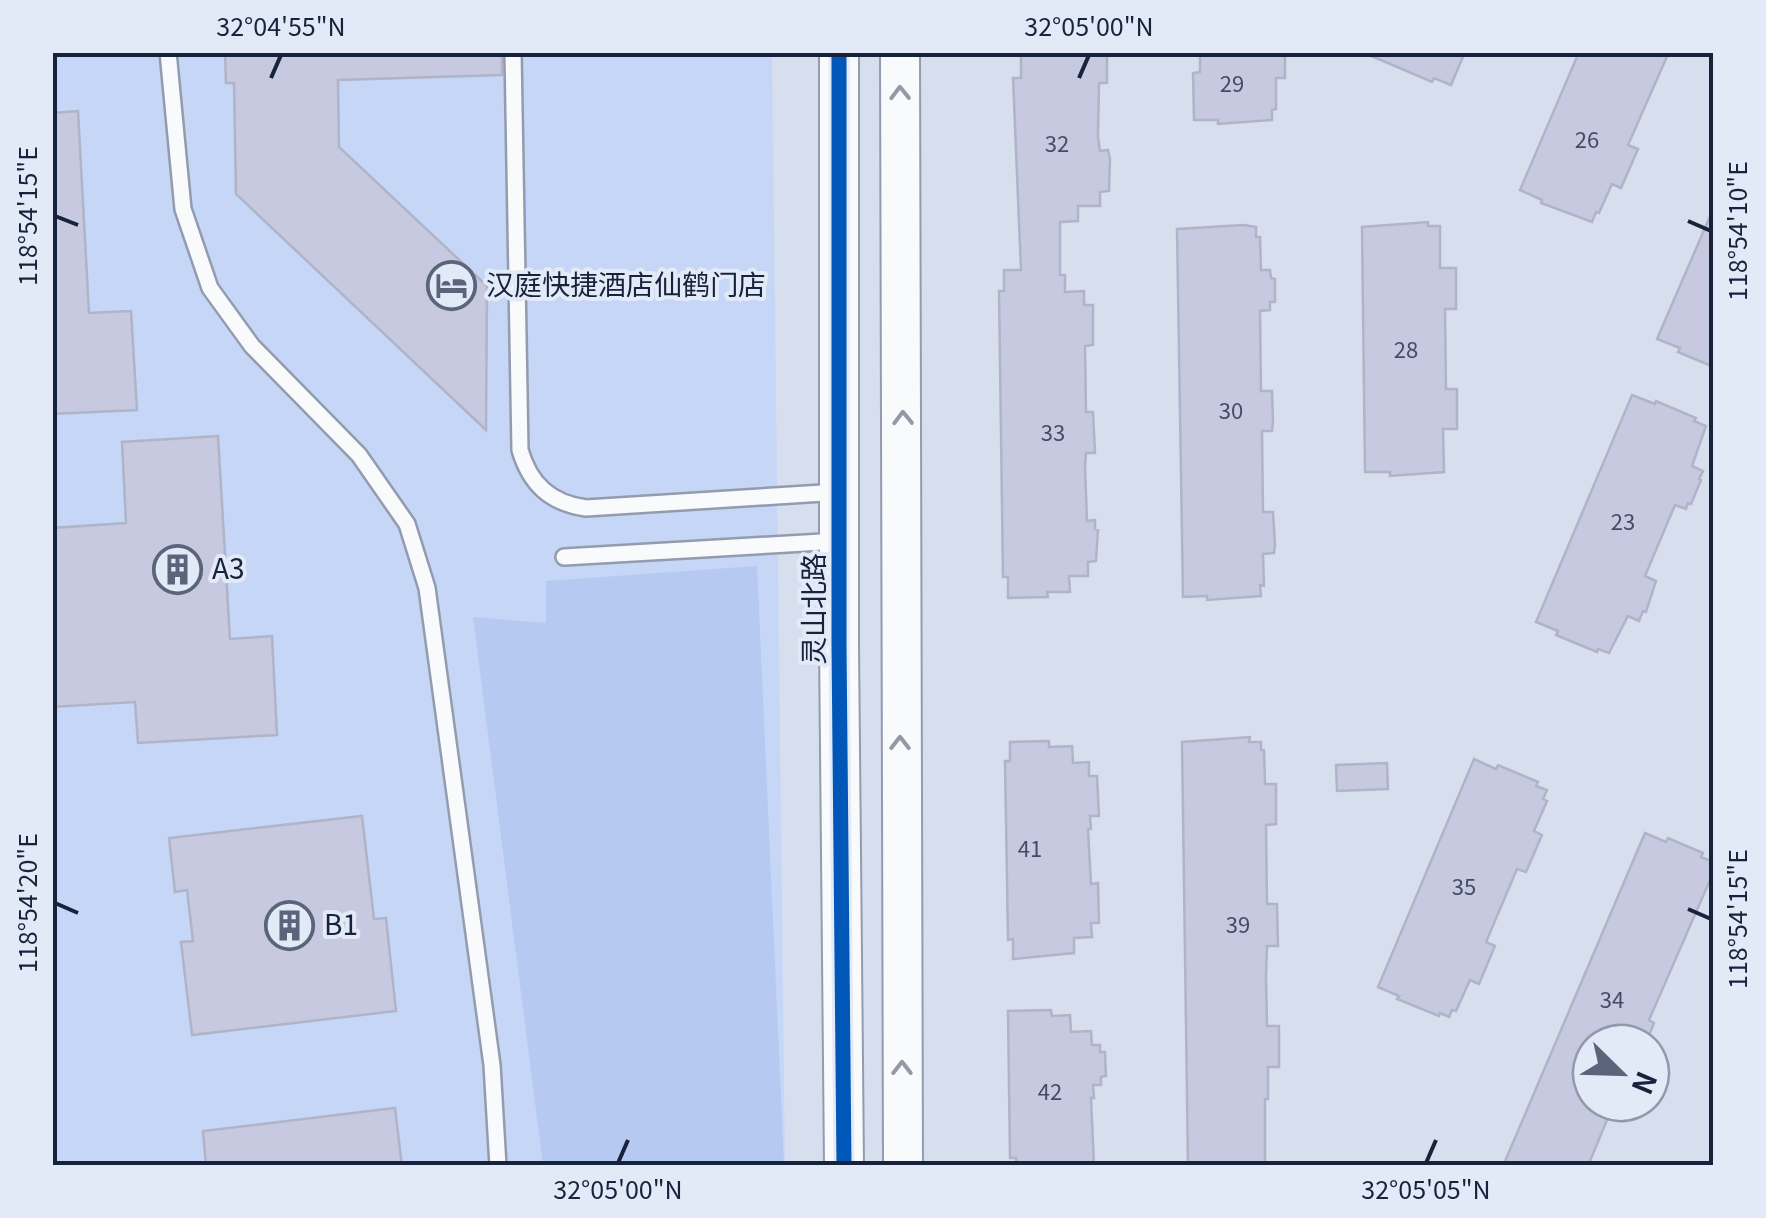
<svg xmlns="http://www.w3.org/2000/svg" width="1766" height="1218" font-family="Georgia,'Noto Sans SC',serif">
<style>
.built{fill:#c6d6f6}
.green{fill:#b5c9f1}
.building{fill:#c6c9df;stroke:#b0b4c8;stroke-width:2.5}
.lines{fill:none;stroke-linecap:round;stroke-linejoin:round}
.service-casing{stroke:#939bae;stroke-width:20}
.tertiary-casing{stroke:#939bae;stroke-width:42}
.service{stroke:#f9fafc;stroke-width:15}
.tertiary{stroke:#f9fafc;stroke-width:38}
.cycleway-casing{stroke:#e2e9f7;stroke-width:21}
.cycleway{stroke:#0057b8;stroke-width:15}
.oneway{stroke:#9399a6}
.ticks{fill:none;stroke:#17223c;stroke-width:4}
.labels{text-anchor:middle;stroke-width:8;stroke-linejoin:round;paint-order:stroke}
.number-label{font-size:22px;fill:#434c65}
.poi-label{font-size:28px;fill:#17223c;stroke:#e2e9f7;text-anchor:start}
.street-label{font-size:28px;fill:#17223c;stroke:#e2e9f7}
.neatline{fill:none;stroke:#17223c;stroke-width:4}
.ticks-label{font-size:25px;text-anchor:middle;fill:#17223c}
</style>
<rect width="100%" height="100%" fill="#d7dfee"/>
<path class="built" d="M52,53H772L785,1165H53Z"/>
<path class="green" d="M757,566L784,1165H543L473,617L546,623V581Z"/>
<g class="building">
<path d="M225,52H502V75L338,80L339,147L487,286L486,430L236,194L234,83H226Z"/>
<path d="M1021,52H1107V83H1099L1098,137L1100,151L1108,150L1110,159L1109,191L1100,192V206H1078V221L1060,222V275H1065V292L1084,291V305H1093V345L1085,346L1086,412H1093L1095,453H1086L1085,466L1087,521L1095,520V529L1098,530L1096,561L1088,562V576H1069L1070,592H1047L1048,597L1008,598V577H1003L999,291H1004V270H1021L1013,78H1021Z"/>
<path d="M1200,52H1285V78H1276V109L1272,110V120L1218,124V120H1194L1193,73L1200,72Z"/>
<path d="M1362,52H1465L1451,85L1434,78L1432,82Z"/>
<path d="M1579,52H1669L1628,145L1638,149L1621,188L1612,184L1599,213L1596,212L1592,222L1541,203L1542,200L1520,190Z"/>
<path d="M78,111L89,313L131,311L137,410L52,414V113Z"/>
<path d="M1714,207V367L1678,352L1680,348L1657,339Z"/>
<path d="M1428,222V226H1440V268H1456V309H1445L1446,389H1457V429H1443L1444,472L1390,476V472H1365L1362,227Z"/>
<path d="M1244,225L1256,227V237H1260L1261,270H1270L1271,278L1275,279V302H1270V310L1260,311L1261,391H1272L1273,422L1272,431H1262L1263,512H1273L1275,544L1274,553L1263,554L1264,586L1260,585L1261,596L1207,600V596L1183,597L1177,229Z"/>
<path d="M1632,395L1655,404L1656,401L1696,418L1694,421L1706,426L1692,466L1703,471L1699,479L1701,480L1691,504L1688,503L1686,509L1675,505L1645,576L1656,581L1646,612L1643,611L1639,621L1628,616L1609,653L1598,649L1597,652L1556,635L1558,631L1536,622Z"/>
<path d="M218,436L230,639L272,636L277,735L138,743L135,702L52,707V528L126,523L122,442Z"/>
<path d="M1250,737L1249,742H1261V750H1264L1265,784H1276V824L1266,825L1267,904H1277L1278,946H1267L1266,976L1267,1026H1279V1067H1268V1099H1265V1166H1188L1182,742Z"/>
<path d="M1049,741V747L1072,746L1073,763L1089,762V776H1097L1099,816H1090L1091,829H1088L1091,884L1098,883L1099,923H1091L1092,937L1074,938V953L1013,959V939L1008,940L1005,761H1010V742Z"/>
<path d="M1474,759L1496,769L1498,765L1538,782L1536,786L1547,790L1543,799L1547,801L1534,831L1542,835L1526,872L1517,869L1486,942L1495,946L1479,984L1470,980L1456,1011L1452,1010L1449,1017L1440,1013L1439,1016L1397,999L1399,996L1378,987Z"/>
<path d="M1387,763L1388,789L1337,791L1336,765Z"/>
<path d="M362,816L374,919L386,918L396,1011L192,1035L181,942L193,941L187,890L175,892L169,838Z"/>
<path d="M1645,833L1666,842L1668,838L1703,853L1701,857L1714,862V871L1649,1020L1654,1023L1646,1043H1591V1103H1614L1588,1166H1503Z"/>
<path d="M1051,1010L1052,1016L1070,1015L1071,1032L1091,1031L1092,1045H1100V1052H1105L1106,1076L1101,1077V1085H1093L1094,1098H1091L1094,1166H1017L1016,1158H1010L1008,1011Z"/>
<path d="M395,1108L402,1166H206L203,1131Z"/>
</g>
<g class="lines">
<defs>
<g id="service">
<path d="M168,52L183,209L210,288L252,346L359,455L407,524L427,588L492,1065L498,1166"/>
<path d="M513,52L520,450C530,484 550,503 586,508L839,492"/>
<path d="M564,557L839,541"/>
</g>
<g id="tertiary">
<path d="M839,52V645L844,1166"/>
<path d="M900,52L903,1166"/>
</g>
</defs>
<use href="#service" class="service-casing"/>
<use href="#tertiary" class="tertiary-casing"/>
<use href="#service" class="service"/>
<use href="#tertiary" class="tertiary"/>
<defs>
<path id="cycleway" d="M839,52V645L844,1166"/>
</defs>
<use href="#cycleway" class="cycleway-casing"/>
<use href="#cycleway" class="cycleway"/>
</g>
<defs><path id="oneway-chevron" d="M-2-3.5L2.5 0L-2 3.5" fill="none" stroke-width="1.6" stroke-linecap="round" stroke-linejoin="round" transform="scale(2.5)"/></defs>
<g class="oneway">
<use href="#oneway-chevron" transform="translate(900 93) rotate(-91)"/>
<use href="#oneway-chevron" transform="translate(903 418) rotate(-91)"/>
<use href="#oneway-chevron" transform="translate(900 743) rotate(-90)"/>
<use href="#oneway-chevron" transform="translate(902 1068) rotate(-90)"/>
</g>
<path class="ticks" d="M271,78L281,55M1079,78L1089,55M55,216L78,225M1688,221L1711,231M55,903L78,913M1688,909L1711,919M618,1163L628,1140M1426,1163L1436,1140"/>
<defs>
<symbol id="hotel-ring" viewBox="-11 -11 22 22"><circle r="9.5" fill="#e2e9f7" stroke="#5a647a" stroke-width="1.5"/><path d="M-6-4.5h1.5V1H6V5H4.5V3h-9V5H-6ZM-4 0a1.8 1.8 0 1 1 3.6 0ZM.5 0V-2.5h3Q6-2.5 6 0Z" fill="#5a647a"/></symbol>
<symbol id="building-ring" viewBox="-11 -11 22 22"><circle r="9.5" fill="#e2e9f7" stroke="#5a647a" stroke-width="1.5"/><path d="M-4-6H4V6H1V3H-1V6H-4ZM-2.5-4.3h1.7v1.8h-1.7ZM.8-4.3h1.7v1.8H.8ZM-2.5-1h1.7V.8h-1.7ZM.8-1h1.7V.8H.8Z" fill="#5a647a"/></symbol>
</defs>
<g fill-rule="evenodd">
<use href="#hotel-ring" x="424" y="258" width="55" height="55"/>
<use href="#building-ring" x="150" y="542" width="55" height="55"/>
<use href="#building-ring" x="262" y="898" width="55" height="55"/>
</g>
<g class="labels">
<g class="number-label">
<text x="1232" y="92">29</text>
<text x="1587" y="148">26</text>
<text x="1057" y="152">32</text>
<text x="1406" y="358">28</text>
<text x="1231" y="419">30</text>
<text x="1053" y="441">33</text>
<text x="1623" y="530">23</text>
<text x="1030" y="857">41</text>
<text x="1464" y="895">35</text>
<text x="1238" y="933">39</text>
<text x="1612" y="1008">34</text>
<text x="1050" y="1100">42</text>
</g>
<g class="poi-label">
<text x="486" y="295">汉庭快捷酒店仙鹤门店</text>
<text x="212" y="579">A3</text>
<text x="324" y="935">B1</text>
</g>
<g class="street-label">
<text transform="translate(814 609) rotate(-90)" y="10">灵山北路</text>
</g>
</g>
<rect width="1766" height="1218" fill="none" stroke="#e2e9f7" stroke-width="110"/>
<g transform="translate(1621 1073) rotate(113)"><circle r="48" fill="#e2e9f7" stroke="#9199ac" stroke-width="2.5"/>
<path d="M0-8L18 38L0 25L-18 38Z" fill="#5a647a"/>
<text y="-15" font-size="28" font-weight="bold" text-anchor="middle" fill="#17223c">N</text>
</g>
<rect x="55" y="55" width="1656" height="1108" class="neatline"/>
<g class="ticks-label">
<text x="281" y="36">32°04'55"N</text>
<text x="1089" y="36">32°05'00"N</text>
<text transform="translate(28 216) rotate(-90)" y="9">118°54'15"E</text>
<text transform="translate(1738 231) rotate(-90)" y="9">118°54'10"E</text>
<text transform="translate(28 903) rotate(-90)" y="9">118°54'20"E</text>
<text transform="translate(1738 919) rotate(-90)" y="9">118°54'15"E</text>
<text x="618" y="1199">32°05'00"N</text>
<text x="1426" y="1199">32°05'05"N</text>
</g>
</svg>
